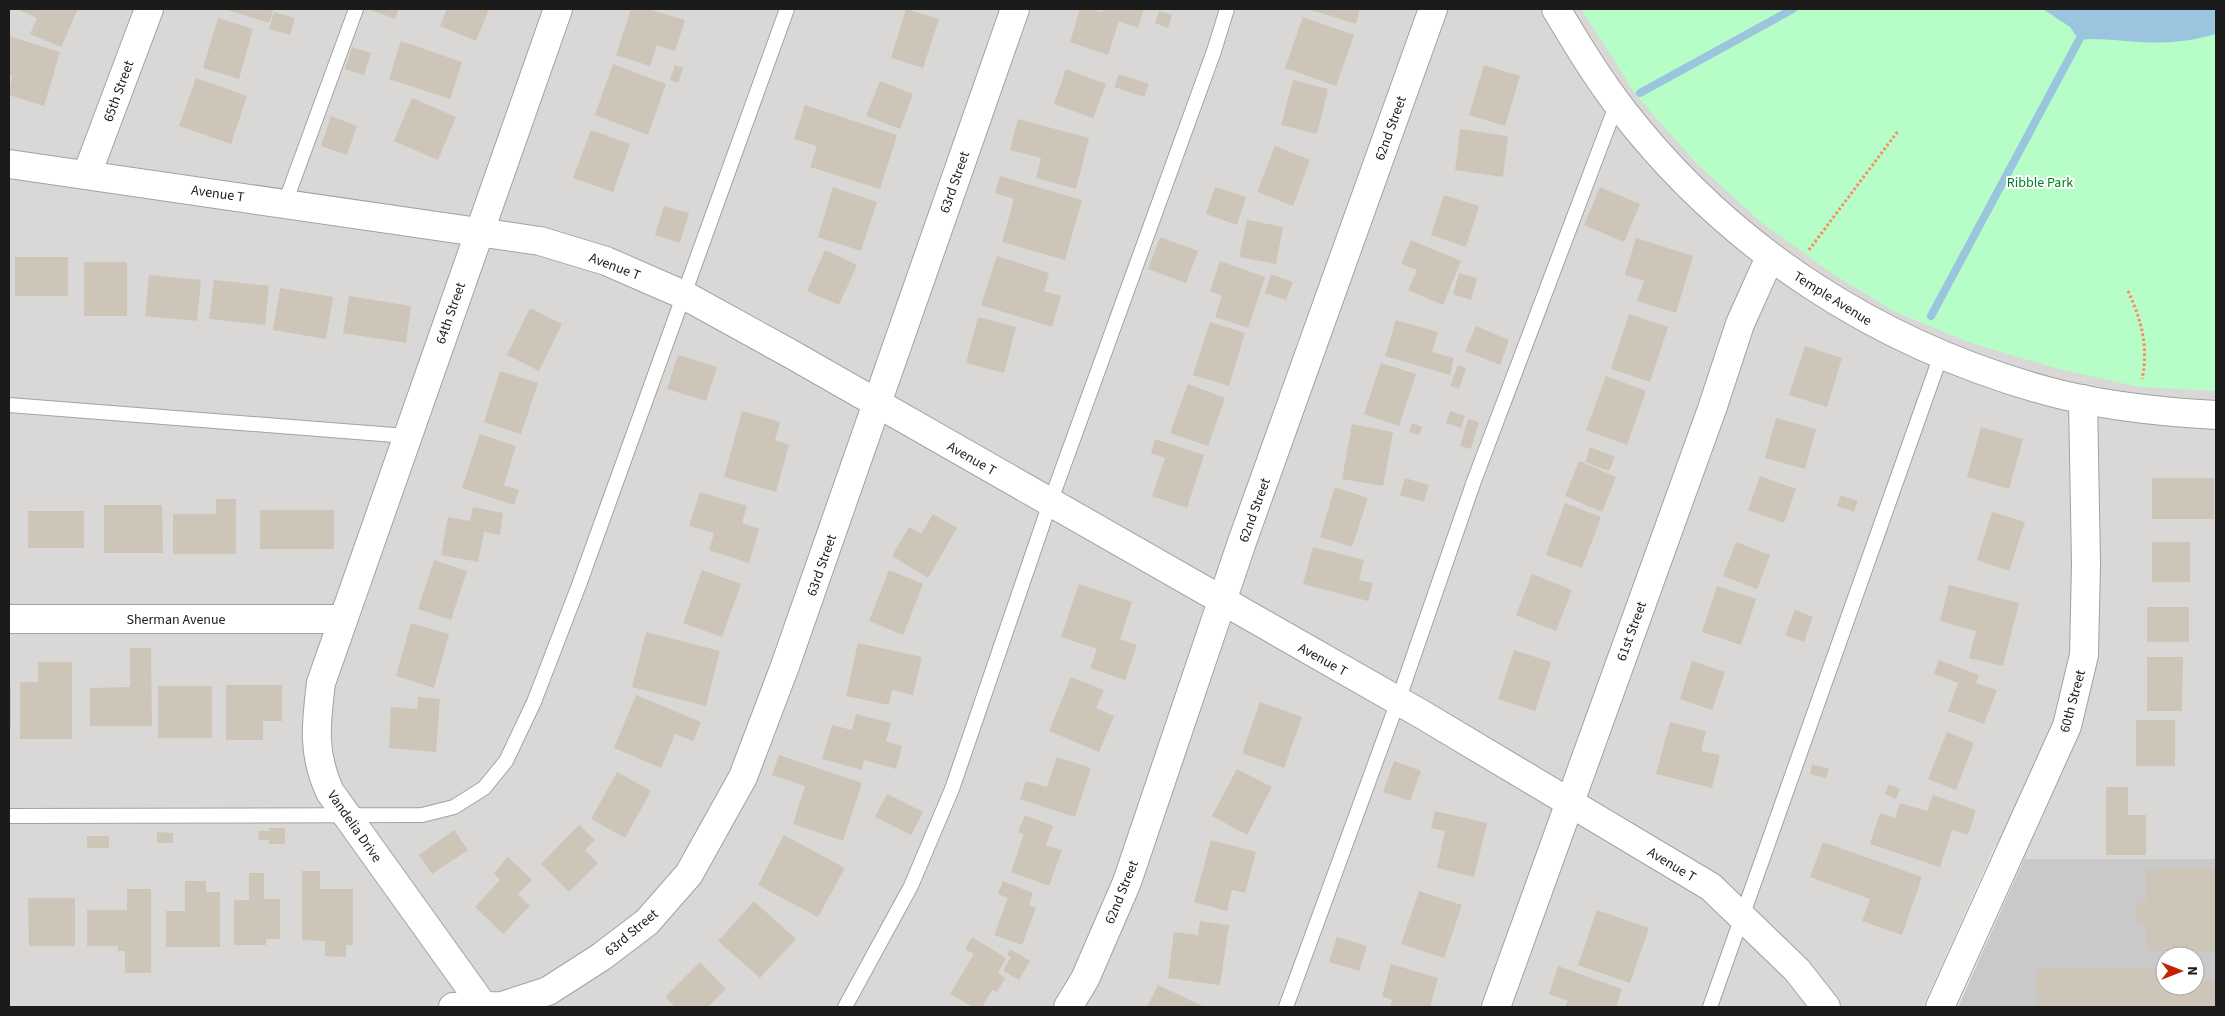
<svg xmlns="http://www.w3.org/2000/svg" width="2225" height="1016" font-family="'Source Sans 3',sans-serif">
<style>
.residential{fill:#d9d8d7}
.religious{fill:#c9c9c9;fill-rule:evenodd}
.park{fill:#b6fdc7}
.water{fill:#9bc5df}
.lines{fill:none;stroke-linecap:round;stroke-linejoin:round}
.stream{stroke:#9bc5df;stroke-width:8}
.building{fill:#cdc5b8}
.service-casing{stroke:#a2a2a2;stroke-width:16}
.minor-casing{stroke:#a2a2a2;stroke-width:30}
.path{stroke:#ff895e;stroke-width:3;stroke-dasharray:2.5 2.5;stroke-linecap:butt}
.service{stroke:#fff;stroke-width:14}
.minor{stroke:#fff;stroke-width:28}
.labels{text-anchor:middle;stroke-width:4;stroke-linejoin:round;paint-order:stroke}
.street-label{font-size:14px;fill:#1b1b1b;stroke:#fff}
.park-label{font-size:14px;fill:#037f21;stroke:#fff}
</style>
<rect width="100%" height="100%" fill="#edebdf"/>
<path class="residential" d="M9,9H2216V859H2024L1995,846L1923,1007H9Z"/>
<path class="religious" d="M2024,859H2216V1007H1958ZM2165,956H2195V986H2165Z"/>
<path class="park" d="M1581,9H2216V391L2139,387L2055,368L1971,343L1895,312L1833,274L1762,223L1697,164L1636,95Z"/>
<path class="water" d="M2043,9H2216V34C2192,41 2165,44 2140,42C2119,41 2099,37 2079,40L2070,27Z"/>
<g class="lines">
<g class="stream">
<path d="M1640,93L1793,9"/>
<path d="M1931,316L2079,40"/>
</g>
</g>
<g class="building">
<path d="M22,9H78L61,47L30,34L37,18L21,11Z"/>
<path d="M224,9H274L269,23Z"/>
<path d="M368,9H399L395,19Z"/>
<path d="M447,9H489L476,41L440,26Z"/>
<path d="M631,9H648L685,20L675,51L657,45L650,66L616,55Z"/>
<path d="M906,9L939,19L923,68L891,58Z"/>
<path d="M1080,9H1091L1102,12L1103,9H1144L1138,28L1119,21L1108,55L1070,42Z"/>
<path d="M1308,9H1360L1356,24Z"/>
<path d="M1159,11L1172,15L1168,28L1155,23Z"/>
<path d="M274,12L295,18L290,35L269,29Z"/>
<path d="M1303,17L1354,35L1336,86L1285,68Z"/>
<path d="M218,18L253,29L239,79L203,68Z"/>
<path d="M9,36L60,52L44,106L9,95L12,75L9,74Z"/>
<path d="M401,41L462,62L450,99L389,79Z"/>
<path d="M352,47L371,53L364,75L345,69Z"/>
<path d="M613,64L666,84L648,135L595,115Z"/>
<path d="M675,65L683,68L678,83L670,80Z"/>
<path d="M1484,65L1520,76L1505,126L1469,115Z"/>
<path d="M1066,69L1106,84L1093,118L1054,104Z"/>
<path d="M1119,74L1149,84L1144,97L1114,87Z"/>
<path d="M196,78L247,96L231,144L179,126Z"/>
<path d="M1293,80L1328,89L1317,134L1281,125Z"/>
<path d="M880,81L913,94L900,129L866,116Z"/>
<path d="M412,98L456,117L438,160L394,141Z"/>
<path d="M805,105L897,135L880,189L810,167L817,146L794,139Z"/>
<path d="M331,116L357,126L347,155L321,146Z"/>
<path d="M1018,119L1089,138L1076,189L1036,178L1041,158L1010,150Z"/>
<path d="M1460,129L1508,136L1503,177L1455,170Z"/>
<path d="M591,130L630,144L613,192L573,178Z"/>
<path d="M1275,146L1310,160L1293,206L1257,192Z"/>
<path d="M1000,176L1082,200L1065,260L1002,242L1014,199L995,193Z"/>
<path d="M833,187L877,202L861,251L818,237Z"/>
<path d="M1215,187L1246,197L1237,225L1206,214Z"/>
<path d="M1600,187L1640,204L1624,242L1584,225Z"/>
<path d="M1444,195L1479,206L1466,247L1431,235Z"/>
<path d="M664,206L689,213L680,243L655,235Z"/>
<path d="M1247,220L1283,227L1276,264L1239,257Z"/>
<path d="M1160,237L1198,251L1186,283L1148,269Z"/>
<path d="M1636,238L1693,256L1676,313L1637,301L1644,281L1625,275Z"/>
<path d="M1411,240L1461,261L1443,305L1408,290L1417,270L1401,264Z"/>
<path d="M825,250L857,265L839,305L807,291Z"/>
<path d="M997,256L1049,273L1044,291L1061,296L1052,327L981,305Z"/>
<rect x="15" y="257" width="53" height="39"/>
<path d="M1220,261L1265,277L1248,328L1215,317L1222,296L1210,291Z"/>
<rect x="84" y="262" width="43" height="54"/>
<path d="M1459,273L1477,278L1471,300L1453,294Z"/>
<path d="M1271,274L1293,282L1286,300L1265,293Z"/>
<path d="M149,275L201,280L197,321L145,316Z"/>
<path d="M214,280L269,286L265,325L209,319Z"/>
<path d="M280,288L333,297L326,339L273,330Z"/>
<path d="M349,296L411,306L406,343L343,333Z"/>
<path d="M530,308L562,324L539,371L507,355Z"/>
<path d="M1629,314L1668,327L1650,382L1611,369Z"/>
<path d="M978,317L1016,327L1004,373L966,363Z"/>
<path d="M1396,320L1438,332L1432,352L1454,358L1450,375L1385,356Z"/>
<path d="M1210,322L1245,333L1229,386L1193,375Z"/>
<path d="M1476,326L1509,340L1500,365L1465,351Z"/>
<path d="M1805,346L1842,358L1827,407L1789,395Z"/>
<path d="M678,355L717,367L706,401L667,389Z"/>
<path d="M1381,363L1416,374L1399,426L1364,414Z"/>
<path d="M1458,365L1466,368L1459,389L1450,386Z"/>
<path d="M500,371L538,383L521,434L484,422Z"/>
<path d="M1606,376L1646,391L1627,445L1586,430Z"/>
<path d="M1188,384L1225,398L1208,446L1170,433Z"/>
<path d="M742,411L780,422L775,440L789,445L776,492L724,477Z"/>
<path d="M1450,411L1465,416L1461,428L1446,423Z"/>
<path d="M1776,418L1816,429L1805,469L1765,458Z"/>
<path d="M1468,419L1479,422L1471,449L1460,446Z"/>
<path d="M1412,423L1422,427L1419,435L1409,432Z"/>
<path d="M1352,424L1393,432L1383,486L1342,479Z"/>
<path d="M1981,427L2023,439L2009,489L1967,477Z"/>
<path d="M480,434L516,446L504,485L519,490L514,505L462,488Z"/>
<path d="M1155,439L1204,455L1187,508L1152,496L1165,458L1151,453Z"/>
<path d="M1590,447L1615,457L1609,471L1585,462Z"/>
<path d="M1579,461L1616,477L1602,512L1565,496Z"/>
<path d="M1760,476L1796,489L1784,523L1748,510Z"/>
<path d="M1405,478L1429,485L1424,502L1400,495Z"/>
<rect x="2152" y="478" width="62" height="41"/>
<path d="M1335,487L1368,498L1352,547L1320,537Z"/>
<path d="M700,492L747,506L742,523L759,529L749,563L709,550L714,533L689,526Z"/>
<path d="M1841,495L1858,501L1854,512L1837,506Z"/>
<path d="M216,499H236V554H173V514H216Z"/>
<path d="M1565,503L1601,517L1582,568L1546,555Z"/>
<path d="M104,505H162L163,553H104Z"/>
<path d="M473,507L503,513L500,535L484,532L478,562L441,555L448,517L470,521Z"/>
<rect x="260" y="510" width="74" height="39"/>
<rect x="28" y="511" width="56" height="37"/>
<path d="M1992,512L2025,522L2009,571L1977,560Z"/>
<path d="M933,514L957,528L928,578L892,556L909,527L921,534Z"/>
<path d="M1736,542L1770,555L1757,589L1723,576Z"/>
<rect x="2152" y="542" width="38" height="40"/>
<path d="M1313,547L1364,560L1359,580L1373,583L1368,601L1303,584Z"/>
<path d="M434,560L467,571L451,620L418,609Z"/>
<path d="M702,570L741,584L722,637L683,623Z"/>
<path d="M889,570L923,584L903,635L869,621Z"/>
<path d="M1532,574L1572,590L1556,631L1516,615Z"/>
<path d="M1079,584L1132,602L1120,639L1137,645L1125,680L1090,668L1097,649L1061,637Z"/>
<path d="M1949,585L2019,603L2003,666L1969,658L1976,631L1940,621Z"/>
<path d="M1717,586L1756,599L1741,645L1702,632Z"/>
<rect x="2147" y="607" width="42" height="35"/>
<path d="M1795,610L1813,617L1804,642L1785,635Z"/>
<path d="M411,623L449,634L434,688L396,676Z"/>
<path d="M646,632L720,651L706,706L632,687Z"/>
<path d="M858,643L922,657L913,695L892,690L889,705L846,696Z"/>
<path d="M130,648H151L152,726H90V688L130,687Z"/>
<path d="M1514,650L1551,662L1535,711L1498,699Z"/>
<path d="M2147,657H2183L2182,711H2147Z"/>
<path d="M1939,660L1979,675L1976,683L1997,690L1984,724L1948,711L1958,683L1934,674Z"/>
<path d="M1692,661L1725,672L1712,710L1680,699Z"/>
<path d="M38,662H72V739H20V682H38Z"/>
<path d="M1071,677L1104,690L1096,708L1114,716L1099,752L1049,731Z"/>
<path d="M226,685H282V721H263V740H226Z"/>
<rect x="158" y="686" width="54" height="52"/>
<rect x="9" y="687" width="2" height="39"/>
<path d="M636,695L701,722L693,741L675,734L661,768L614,748Z"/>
<path d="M418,697L440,699L436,752L389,748L391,707L417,709Z"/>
<path d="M1260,702L1302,717L1284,768L1242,753Z"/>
<path d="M856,714L891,723L886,741L902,746L896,769L864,760L862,770L822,759L832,725L852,730Z"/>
<rect x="2136" y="720" width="39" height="46"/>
<path d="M1670,722L1706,731L1701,751L1720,755L1712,788L1656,774Z"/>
<path d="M1947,732L1974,743L1956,790L1928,779Z"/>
<path d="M779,755L862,783L843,841L793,824L805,786L772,775Z"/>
<path d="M1057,757L1091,768L1075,817L1020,799L1026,781L1047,787Z"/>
<path d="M1394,761L1421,771L1410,801L1383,792Z"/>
<path d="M1812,764L1829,769L1826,778L1810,774Z"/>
<path d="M1237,769L1272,787L1247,835L1212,816Z"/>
<path d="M617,772L651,791L625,838L591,819Z"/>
<path d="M1889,784L1900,789L1896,799L1885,794Z"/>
<path d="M2106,787H2128V815H2146V855H2106Z"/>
<path d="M887,794L923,812L911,835L875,817Z"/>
<path d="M1933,795L1976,810L1968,835L1952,830L1940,867L1870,844L1880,813L1895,818L1900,803L1927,811Z"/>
<path d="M1435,811L1487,823L1474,877L1437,868L1445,831L1431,828Z"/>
<path d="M1025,815L1053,826L1046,845L1062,850L1049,886L1011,872L1024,834L1018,832Z"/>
<path d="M579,825L595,840L585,850L598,863L569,892L541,864Z"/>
<path d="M269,828H285V844H269V840H259L258,831H269Z"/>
<path d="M454,830L468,850L432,874L419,855Z"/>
<path d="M157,832L173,833V843H157Z"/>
<path d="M784,835L845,868L818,917L758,885Z"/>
<rect x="87" y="836" width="22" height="12"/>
<path d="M1211,840L1256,852L1245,893L1232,890L1227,911L1194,902Z"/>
<path d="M1823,842L1922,877L1902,935L1862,921L1870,899L1810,877Z"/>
<path d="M508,857L532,880L518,894L530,906L503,934L475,907L500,880L494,873Z"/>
<path d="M2146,869H2216V951H2191V956H2177V951H2146V923H2137V903H2146Z"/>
<path d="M302,871H320V889H353V945H346V957L325,956V941L302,940Z"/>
<path d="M249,873H264V899H280V939H266V945H234V900H249Z"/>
<path d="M185,881H206V892H220V947H166V911H185Z"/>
<path d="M1003,881L1033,893L1029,905L1036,908L1022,945L994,935L1008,898L998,894Z"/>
<path d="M127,889H151V973H125V951H118V946H87V910H127Z"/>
<path d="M1419,891L1462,905L1444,958L1401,944Z"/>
<path d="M28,898H75V946H29Z"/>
<path d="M754,901L796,939L760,978L718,941Z"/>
<path d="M1597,910L1649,928L1630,983L1578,965Z"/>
<path d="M1200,921L1229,925L1220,985L1168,978L1174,932L1198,935Z"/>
<path d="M972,937L1006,958L998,973L1005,978L997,992L992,990L982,1007H973L950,994L974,954L965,949Z"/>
<path d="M1337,937L1367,946L1359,971L1329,962Z"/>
<path d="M1010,949L1030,961L1019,980L1003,971L1011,957L1007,955Z"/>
<path d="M700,962L726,989L708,1007H675L665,997Z"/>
<path d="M1391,964L1438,978L1430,1007H1390L1392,1000L1382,996Z"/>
<path d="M1558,966L1622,989L1616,1007H1565L1568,1001L1549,994Z"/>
<path d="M2037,968H2165V986H2195V981H2216V1007H2037Z"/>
<path d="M1158,985L1205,1007H1147Z"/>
</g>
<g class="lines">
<defs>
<g id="service">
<path d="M285,203L356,9"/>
<path d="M9,405L407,436"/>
<path d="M9,816L422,815L454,807L484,788L506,761L534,702L579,585L787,9"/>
<path d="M845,1007L911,886L952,789L1050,503L1214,51L1227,9"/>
<path d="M1286,1007L1398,701L1474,481L1617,103"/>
<path d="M1710,1007L1941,355"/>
</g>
<g id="minor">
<path d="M1556,9C1577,44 1598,79 1623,111C1730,249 1879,345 2047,391C2102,406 2160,412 2216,415"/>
<path d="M9,164L540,241L606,261L684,295L791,354L1423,715L1711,887L1797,970L1826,1007"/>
<path d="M87,174L149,9"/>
<path d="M9,619H343"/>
<path d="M453,1007L502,1006L548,991L601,957L647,922L689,874L743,777L785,666L1015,9"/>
<path d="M484,1007L330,792C312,753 316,724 321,683L558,9"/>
<path d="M1068,1007L1085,979L1127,882L1242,542L1433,9"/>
<path d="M1496,1007L1712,409L1740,324L1770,257"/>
<path d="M1940,1007L2067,726L2084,655L2086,564L2083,399"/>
</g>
</defs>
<use href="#service" class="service-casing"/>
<use href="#minor" class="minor-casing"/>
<g class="path">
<path d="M1809,250L1898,131"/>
<path d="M2128,291C2141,319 2149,347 2142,379"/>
</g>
<use href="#service" class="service"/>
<use href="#minor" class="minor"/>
</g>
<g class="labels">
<g class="street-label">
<text transform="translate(118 91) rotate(-70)" y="5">65th Street</text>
<text transform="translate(1390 128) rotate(-70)" y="5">62nd Street</text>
<text transform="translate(954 182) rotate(-71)" y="5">63rd Street</text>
<text transform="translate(218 193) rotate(8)" y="5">Avenue T</text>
<text transform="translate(615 266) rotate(21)" y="5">Avenue T</text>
<text transform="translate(1833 298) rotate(32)" y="5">Temple Avenue</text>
<text transform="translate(450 313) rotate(-71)" y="5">64th Street</text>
<text transform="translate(972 458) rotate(30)" y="5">Avenue T</text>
<text transform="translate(1254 510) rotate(-70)" y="5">62nd Street</text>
<text transform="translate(821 565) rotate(-71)" y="5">63rd Street</text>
<text x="176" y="624">Sherman Avenue</text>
<text transform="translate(1631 631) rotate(-70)" y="5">61st Street</text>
<text transform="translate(1323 659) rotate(29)" y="5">Avenue T</text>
<text transform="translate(2072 701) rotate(-75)" y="5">60th Street</text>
<text transform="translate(355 826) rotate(55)" y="5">Vandelia Drive</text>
<text transform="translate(1672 864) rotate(31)" y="5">Avenue T</text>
<text transform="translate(1121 892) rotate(-68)" y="5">62nd Street</text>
<text transform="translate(631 932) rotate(-40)" y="5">63rd Street</text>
</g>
<g class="park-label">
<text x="2040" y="187">Ribble Park</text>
</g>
</g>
<rect width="2225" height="1016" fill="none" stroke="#1b1b1b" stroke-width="20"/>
<g transform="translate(2180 971) rotate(90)"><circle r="24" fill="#ffffff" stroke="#a4a4a4"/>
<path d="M0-4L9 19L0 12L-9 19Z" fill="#c52000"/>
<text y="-8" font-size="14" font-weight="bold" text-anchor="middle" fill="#1b1b1b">N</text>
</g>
</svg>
